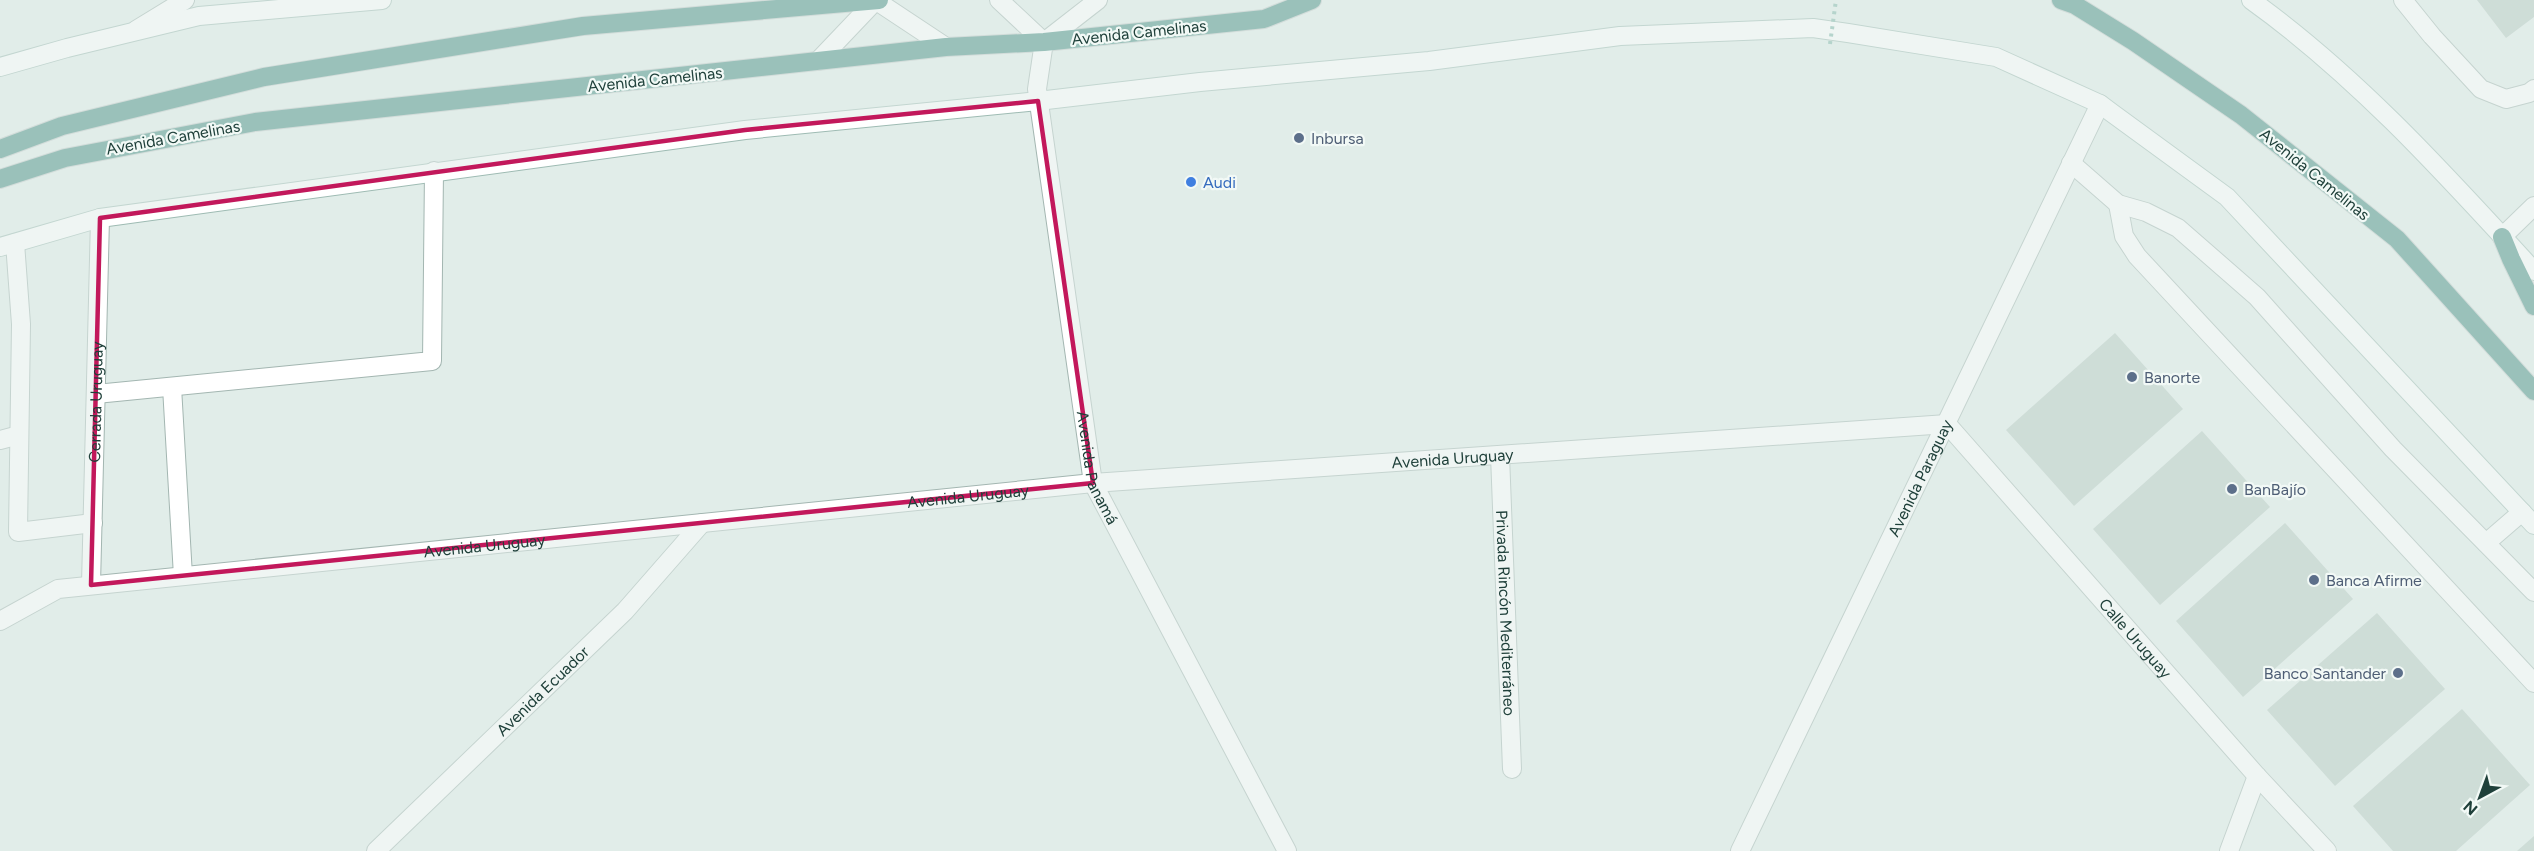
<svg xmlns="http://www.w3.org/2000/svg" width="2534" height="851" font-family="Figtree,sans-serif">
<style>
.building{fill:#b6c9c2}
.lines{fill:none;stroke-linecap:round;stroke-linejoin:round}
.service-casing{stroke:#a3b6b1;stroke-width:20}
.minor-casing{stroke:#a3b6b1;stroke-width:20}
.secondary-casing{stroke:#9ebbb3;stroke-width:20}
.trunk-casing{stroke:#c0cac8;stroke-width:20}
.service{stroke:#fff;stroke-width:18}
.minor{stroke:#fff;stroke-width:18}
.secondary{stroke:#fff;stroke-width:18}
.trunk{stroke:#448c82;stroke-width:18}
.path-bridge{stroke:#7eb5a8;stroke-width:4;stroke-dasharray:3 4.5;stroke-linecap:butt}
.marked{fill:none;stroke:#c2185b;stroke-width:4.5;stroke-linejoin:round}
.service-dot{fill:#5c6f8a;stroke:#f2f9f6;stroke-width:2}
.shop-dot{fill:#3f7fe0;stroke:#f2f9f6;stroke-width:2}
.labels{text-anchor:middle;stroke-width:4.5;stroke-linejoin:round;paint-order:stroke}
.street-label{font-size:16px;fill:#1f403a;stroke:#f2f9f6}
.service-label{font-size:16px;fill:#4e5e75;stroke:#f2f9f6;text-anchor:start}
.shop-label{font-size:16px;fill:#366cbe;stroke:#f2f9f6;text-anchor:start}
</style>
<rect width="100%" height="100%" fill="#e1ede9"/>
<g class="building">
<path d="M2477,0H2534V17L2506,38Z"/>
<path d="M2115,333L2183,409L2074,506L2006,430Z"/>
<path d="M2202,431L2270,507L2160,605L2093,529Z"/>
<path d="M2285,523L2353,599L2243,697L2176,621Z"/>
<path d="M2377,613L2445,689L2335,786L2267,710Z"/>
<path d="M2462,709L2530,785L2456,851H2393L2353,806Z"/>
<path d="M2534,836V851H2517Z"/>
</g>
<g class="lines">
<defs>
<g id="service">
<path d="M875,0L946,47"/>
<path d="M2403,0L2432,36L2481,89L2506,99L2529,93L2534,89"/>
<path d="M136,30L185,0"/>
<path d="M818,61L876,0"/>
<path d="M2071,163L2118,204L2146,212L2178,228L2257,297L2393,449L2534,592"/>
<path d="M2118,204L2124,236L2137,256L2534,683"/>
<path d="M2502,237L2534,206"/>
<path d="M15,243L21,324L18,532L93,523"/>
<path d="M172,387L183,576"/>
<path d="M96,394L432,361L434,171"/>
<path d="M0,440L19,435"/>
<path d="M2486,543L2522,512"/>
</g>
<g id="minor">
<path d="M999,0L1044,42"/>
<path id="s1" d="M1098,0L1044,42L1037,89L1093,483L1287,851"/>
<path id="s2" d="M1500,455L1512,769"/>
<path id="s3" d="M91,585L100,218"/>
<path id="s4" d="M0,621L58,589L1093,483L1947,424L2257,776L2327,851"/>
<path id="s5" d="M376,851L625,611L702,523"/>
<path id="s6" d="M1740,851L2100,104"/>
<path d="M2229,851L2257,776"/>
</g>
<g id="secondary">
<path d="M2251,0C2357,76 2446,175 2534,271"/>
<path d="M0,67L67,48L199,16L382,0"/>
<path d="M0,247L100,218L745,130L1038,101L1200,82L1429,61L1620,36L1813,28L1848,33L1996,57L2100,104L2112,113L2227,197L2534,525"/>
</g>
<g id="trunk">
<path d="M2061,0L2075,5L2133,41L2241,115L2397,239L2534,391"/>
<path d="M0,149L62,126L264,77L583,26L879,0"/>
<path d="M0,179L65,158L255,122L946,47L1044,42L1264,19L1312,0"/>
<path d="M2502,237L2511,259L2534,306"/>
</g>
</defs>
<use href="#service" class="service-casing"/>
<use href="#minor" class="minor-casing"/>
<use href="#secondary" class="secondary-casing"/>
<use href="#trunk" class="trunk-casing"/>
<use href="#service" class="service"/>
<use href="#minor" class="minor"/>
<use href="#secondary" class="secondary"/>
<use href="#trunk" class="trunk"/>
<path class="path-bridge" d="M1830,44L1836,0"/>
</g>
<path d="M0 0H2534V851H0ZM1038,101L1093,483L91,585L100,218L745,130Z" fill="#e1ede9" fill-opacity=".55" fill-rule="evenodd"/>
<path class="marked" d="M1038,101L1093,483L91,585L100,218L745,130Z"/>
<g class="service-dot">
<circle cx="1299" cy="138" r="6"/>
<circle cx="2132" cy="377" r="6"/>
<circle cx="2232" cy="489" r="6"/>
<circle cx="2314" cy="580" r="6"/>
<circle cx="2398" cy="673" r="6"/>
</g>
<circle class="shop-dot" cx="1191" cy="182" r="6"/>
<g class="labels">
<g class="street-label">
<text transform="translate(1139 32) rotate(-6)" y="6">Avenida Camelinas</text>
<text transform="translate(655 79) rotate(-6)" y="6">Avenida Camelinas</text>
<text transform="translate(173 137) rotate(-10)" y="6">Avenida Camelinas</text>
<text transform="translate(2315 174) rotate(39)" y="6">Avenida Camelinas</text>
<text dy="6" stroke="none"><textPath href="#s3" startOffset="183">Cerrada Uruguay</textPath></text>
<text dy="6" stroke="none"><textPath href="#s4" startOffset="1467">Avenida Uruguay</textPath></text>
<text dy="6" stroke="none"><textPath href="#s1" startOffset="500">Avenida Panamá</textPath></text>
<text dy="6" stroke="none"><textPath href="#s6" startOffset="414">Avenida Paraguay</textPath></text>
<text dy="6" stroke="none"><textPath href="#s4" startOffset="981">Avenida Uruguay</textPath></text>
<text dy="6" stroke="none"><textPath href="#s4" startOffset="495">Avenida Uruguay</textPath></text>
<text dy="6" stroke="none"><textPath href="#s2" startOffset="158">Privada Rincón Mediterráneo</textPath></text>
<text dy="6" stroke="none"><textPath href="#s4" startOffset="2248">Calle Uruguay</textPath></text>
<text dy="6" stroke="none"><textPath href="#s5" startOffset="231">Avenida Ecuador</textPath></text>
</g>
<g class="service-label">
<text x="1311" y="144">Inbursa</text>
<text x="2144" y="383">Banorte</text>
<text x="2244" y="495">BanBajío</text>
<text x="2326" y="586">Banca Afirme</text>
<text x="2386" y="679" text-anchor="end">Banco Santander</text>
</g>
<g class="shop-label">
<text x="1203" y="188">Audi</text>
</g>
</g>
<g transform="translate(2480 797) rotate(221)" stroke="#f2f9f6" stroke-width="4.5" paint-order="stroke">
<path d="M0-4.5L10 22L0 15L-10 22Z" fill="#1f403a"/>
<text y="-9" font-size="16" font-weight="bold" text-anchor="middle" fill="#1f403a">N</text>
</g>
</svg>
